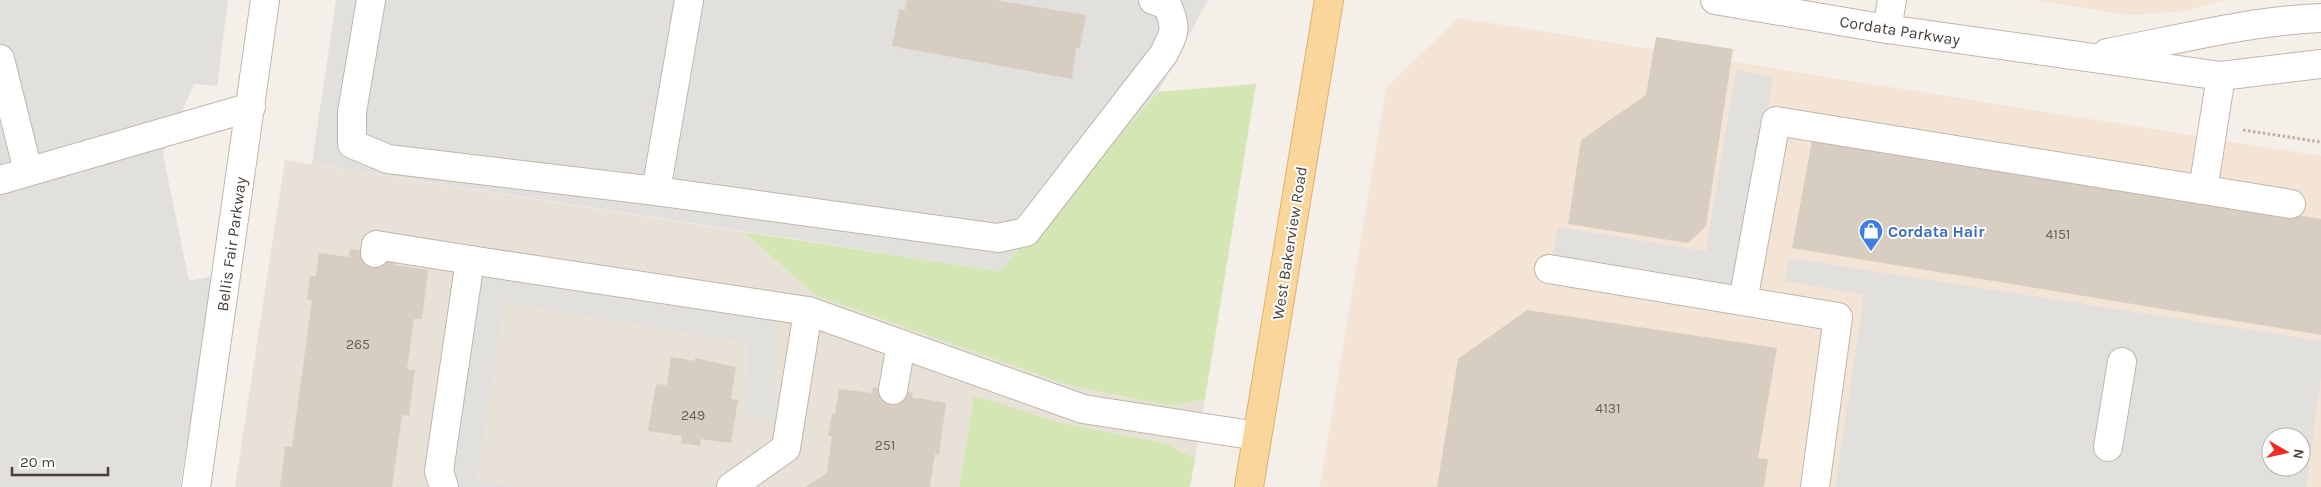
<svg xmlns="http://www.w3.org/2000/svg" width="2321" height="487" font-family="Karla,sans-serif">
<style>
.residential{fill:#e7e1d7}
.commercial{fill:#f4e4d5;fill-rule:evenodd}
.green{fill:#d4e6b3}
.parking{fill:#e2e0dd;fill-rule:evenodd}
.building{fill:#d8cdc1}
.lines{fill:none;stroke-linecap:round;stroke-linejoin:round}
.minor-casing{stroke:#bfb6ab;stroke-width:30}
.major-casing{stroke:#dfb16b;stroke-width:30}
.path{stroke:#c0b09d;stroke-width:3;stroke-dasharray:2.5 2.5;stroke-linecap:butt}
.minor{stroke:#fff;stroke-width:28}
.major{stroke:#fad69b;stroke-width:28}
.labels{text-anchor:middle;stroke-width:4;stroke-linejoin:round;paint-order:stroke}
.number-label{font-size:14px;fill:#6b625a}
.street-label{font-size:16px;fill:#473f37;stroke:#fff}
.shop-label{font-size:16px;font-weight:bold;fill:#366cbe;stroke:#fff;text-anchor:start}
</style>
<rect width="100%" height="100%" fill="#f4efe9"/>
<path class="residential" d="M285,160L744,232L815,295L1071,386L1172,406L1205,399L1195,459L1165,443L1062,423L974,397L959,487H235Z"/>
<g class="commercial">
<path d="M2033,0H2225L2184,11L2129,15Z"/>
<path d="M1458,18L2321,156V487H1320L1386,88ZM2271,437H2301V467H2271Z"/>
</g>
<g class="green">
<path d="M1256,84L1205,399L1172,406L1071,386L815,295L744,232L999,271L1158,92Z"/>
<path d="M974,396L1062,423L1165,443L1195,459L1190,487H959Z"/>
</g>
<g class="parking">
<path d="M0,0H228L217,86L194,84L163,154L189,281L213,276L180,487H0Z"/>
<path d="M336,0H1208L1158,92L999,271L312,164Z"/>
<path d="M1736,70L1773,77L1737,293L1552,262L1558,227L1706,251Z"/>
<path d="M485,251L776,298L775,423L746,413L748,343L504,302L476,481L517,487H459L450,475Z"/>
<path d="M1789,258L2321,341V376L2306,487H1835L1864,295L1785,281ZM2271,437H2301V467H2271Z"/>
</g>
<g class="building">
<path d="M907,0H995L1086,15L1080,48H1076L1072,79L892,46L899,9L905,10Z"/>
<path d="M1656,37L1733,49L1706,226L1688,243L1568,224L1581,140L1646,95Z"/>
<path d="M1813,135L2321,219V335L1792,248Z"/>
<path d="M350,249L396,256L395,265L428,270L422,319H414L407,369L415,370L409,416L402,415L392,487H280L285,447H292L312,300L307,299L310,276H316L319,253L349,257Z"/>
<path d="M1527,310L1777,348L1758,458L1768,459L1764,487H1437L1458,359Z"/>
<path d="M671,357L695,361V358L736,367L731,399L738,400L731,443L701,439L700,446L681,443L682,436L648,431L656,384L667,385Z"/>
<path d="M873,387L913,393L912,397L946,403L939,455L935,454L930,485L931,487H805L827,473L832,436H828L832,414H835L839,389L872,393Z"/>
</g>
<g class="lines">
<defs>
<g id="minor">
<path d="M371,0L352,112V144L388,159L656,191L998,238L1026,232L1163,55C1174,34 1178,29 1167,5L1153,0"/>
<path d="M1715,0L1887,29L2221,76L2321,64"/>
<path d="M1887,29L1892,0"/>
<path d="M2107,53C2177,40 2249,21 2321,18"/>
<path d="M0,59L28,171"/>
<path d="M0,180L251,107"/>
<path d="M2203,190L2221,76"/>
<path d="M656,191L689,0"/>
<path d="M375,253L376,245L470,260"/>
<path d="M1549,269L1838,317L1815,487"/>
<path d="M1743,301L1776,121L2291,204"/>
<path d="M893,390L901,344"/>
<path d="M2108,447L2122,362"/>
<path d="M196,487L265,0"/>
<path d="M444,487L439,471L470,260L808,311L1083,409L1257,436"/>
<path d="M731,487L786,448L808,311"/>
</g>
<path id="major" d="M1249,487L1329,0"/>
</defs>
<use href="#minor" class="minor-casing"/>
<use href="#major" class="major-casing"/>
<path class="path" d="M2243,130L2321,142"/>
<use href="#minor" class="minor"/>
<use href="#major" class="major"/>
</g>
<defs>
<symbol id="shop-pin" viewBox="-11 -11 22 30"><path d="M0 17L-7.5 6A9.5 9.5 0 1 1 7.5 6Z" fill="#3f7fe0" stroke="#fff"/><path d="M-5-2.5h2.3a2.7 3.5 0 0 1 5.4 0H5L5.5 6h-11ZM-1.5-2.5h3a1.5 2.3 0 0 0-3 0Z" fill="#fff"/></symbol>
</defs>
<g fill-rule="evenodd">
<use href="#shop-pin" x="1857" y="217" width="28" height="38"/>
</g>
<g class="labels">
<g class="number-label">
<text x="2058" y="239">4151</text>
<text x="358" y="349">265</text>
<text x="1608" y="413">4131</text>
<text x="693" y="420">249</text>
<text x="885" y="450">251</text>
</g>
<g class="street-label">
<text transform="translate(1900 30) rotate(9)" y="6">Cordata Parkway</text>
<text transform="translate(1289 243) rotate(-81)" y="6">West Bakerview Road</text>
<text transform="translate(231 244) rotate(-82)" y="6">Bellis Fair Parkway</text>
</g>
<g class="shop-label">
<text x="1888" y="237">Cordata Hair</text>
</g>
</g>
<g transform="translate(2286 452) rotate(99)"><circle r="24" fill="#ffffff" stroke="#b5b2af"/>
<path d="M0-4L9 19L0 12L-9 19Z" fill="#f22c22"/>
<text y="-8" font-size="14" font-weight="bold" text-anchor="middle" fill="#473f37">N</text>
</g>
<path d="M12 467v8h96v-8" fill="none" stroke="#473f37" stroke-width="2.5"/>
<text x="20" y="467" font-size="15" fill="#473f37" stroke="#ffffff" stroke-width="4" paint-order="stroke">20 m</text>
</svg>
